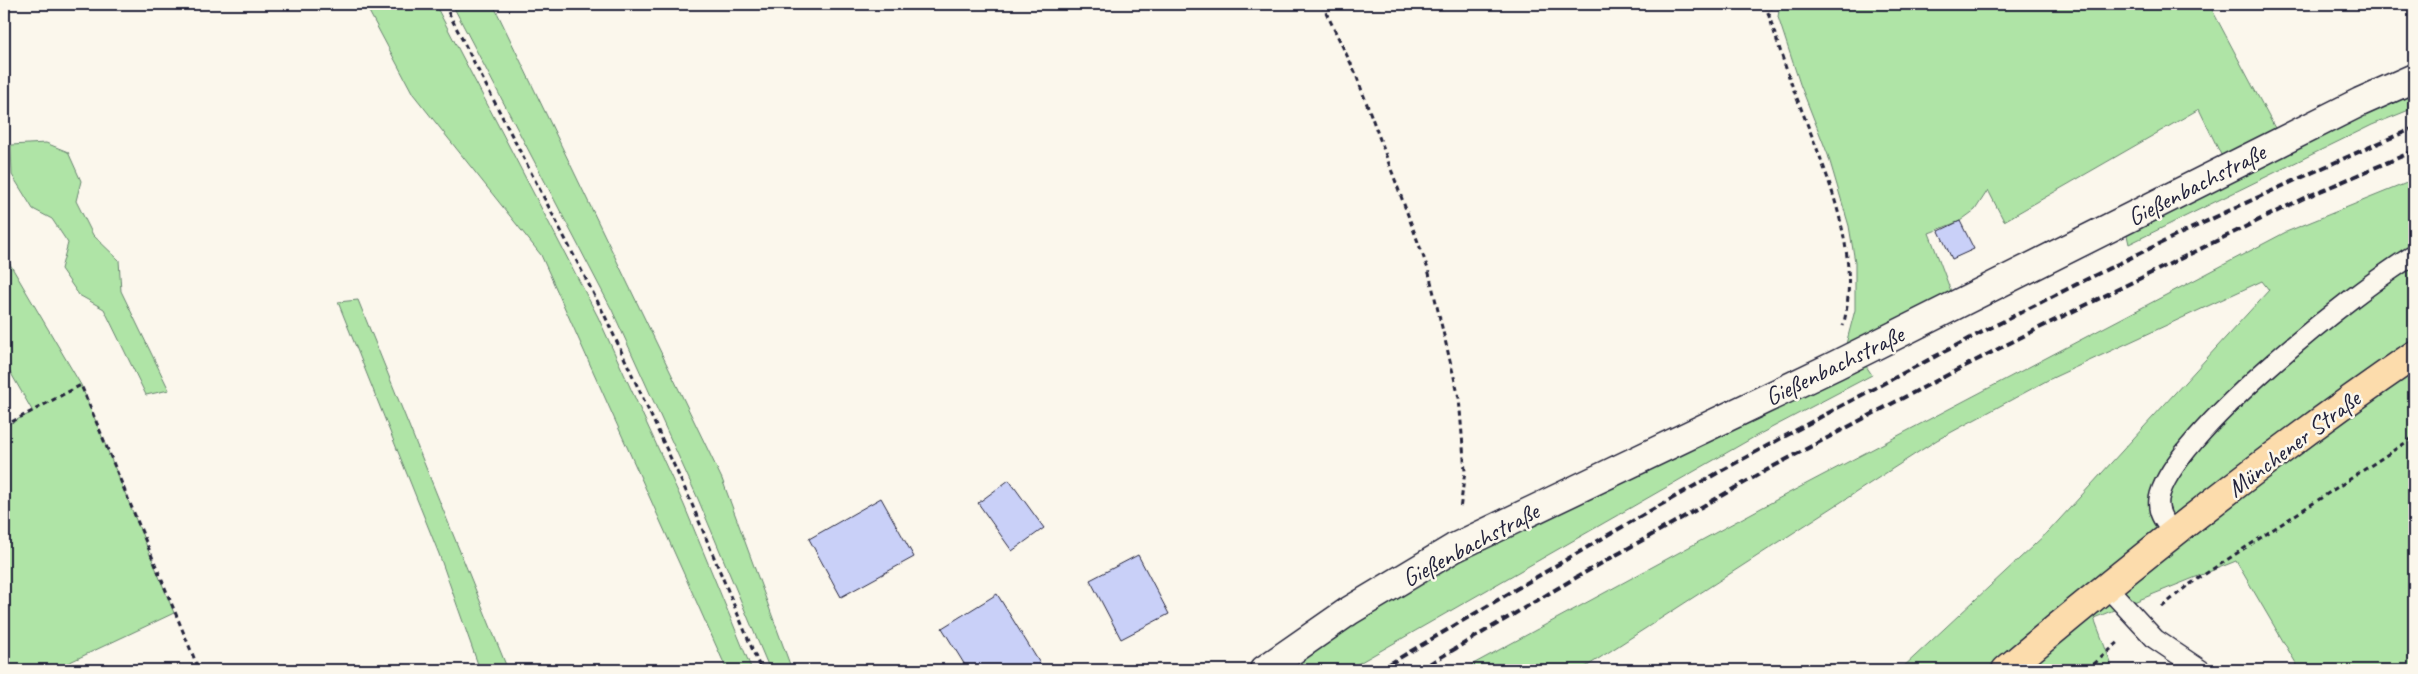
<svg xmlns="http://www.w3.org/2000/svg" width="2418" height="674" font-family="Caveat,sans-serif">
<style>
.green{fill:#afe4a6;stroke:#688370}
.building{fill:#c9d0f8;stroke:#22223b}
.lines{fill:none;stroke-linecap:round;stroke-linejoin:round}
.service-casing{stroke:#22223b;stroke-width:22}
.minor-casing{stroke:#22223b;stroke-width:31}
.primary-casing{stroke:#22223b;stroke-width:31}
.path{stroke:#22223b;stroke-width:3;stroke-dasharray:5 4;stroke-linecap:butt}
.service{stroke:#fbf7ec;stroke-width:19}
.minor{stroke:#fbf7ec;stroke-width:28}
.primary{stroke:#fcdcac;stroke-width:28}
.rail{stroke:#22223b;stroke-width:4;stroke-dasharray:8 4;stroke-linecap:butt}
.labels{text-anchor:middle;stroke-width:5;stroke-linejoin:round;paint-order:stroke}
.street-label{font-size:25px;fill:#22223b;stroke:#fbf7ec}
</style>
<rect width="100%" height="100%" fill="#fbf7ec"/>
<filter id="ink" filterUnits="userSpaceOnUse"><feTurbulence type="fractalNoise" baseFrequency=".02" numOctaves="2"/><feDisplacementMap in="SourceGraphic" scale="10" xChannelSelector="R" yChannelSelector="G"/><feConvolveMatrix kernelMatrix="1 2 1 2 8 2 1 2 1" color-interpolation-filters="sRGB"/></filter>
<g filter="url(#ink)">
<g class="green">
<path d="M365,4H435L598,317L684,505L752,670H727L541,255L413,94Z"/>
<path d="M452,4H493L722,479L792,670H770L698,499L612,310Z"/>
<path d="M1780,4H2209L2277,132L2223,159L2199,109L2004,221L1988,190L1975,210L1960,221L1929,233L1952,294L1845,348L1855,310V262L1849,226L1828,155L1800,84L1778,17Z"/>
<path d="M2414,90V108L2372,125L2129,244L2126,231Z"/>
<path d="M46,143L68,152L81,181L76,201L93,235L119,260L121,291L169,390L146,395L104,309L79,295L61,269L68,243L52,219L33,209L12,175L11,145Z"/>
<path d="M2414,180V670H2300L2236,561L2094,618L2111,663L2102,670H1900L2049,531L2269,290L2262,281L2048,380L1937,440L1581,670H1462L1787,494L2286,232Z"/>
<path d="M4,254L81,385L174,613L53,670H4V426L33,412L4,361Z"/>
<path d="M358,300L508,670H480L439,554L338,302Z"/>
<path d="M1866,366L1872,375L1756,436L1347,670H1282L1474,548Z"/>
</g>
<g class="building">
<path d="M1960,221L1974,249L1952,259L1939,231Z"/>
<path d="M1009,480L1044,528L1012,551L978,503Z"/>
<path d="M881,498L914,557L841,597L809,539Z"/>
<path d="M1138,555L1169,614L1121,639L1090,580Z"/>
<path d="M997,594L1044,670H968L942,628Z"/>
</g>
<g class="lines">
<defs>
<g id="service">
<path d="M2173,532C2165,522 2157,514 2159,499C2169,438 2358,288 2414,255"/>
<path d="M2106,586L2155,639L2201,670"/>
</g>
<path id="minor" d="M1264,670L1349,611L1454,548L1836,365L2360,102L2414,78"/>
<path id="primary" d="M2006,670C2137,560 2272,452 2414,355"/>
</defs>
<use href="#service" class="service-casing"/>
<use href="#minor" class="minor-casing"/>
<use href="#primary" class="primary-casing"/>
<g class="path">
<path d="M444,4L604,314L691,502L761,670"/>
<path d="M1322,4L1355,72L1428,269L1459,398L1465,471L1460,510"/>
<path d="M1764,4L1769,15"/>
<path d="M1771,4L1769,16C1777,40 1784,64 1793,88C1820,159 1864,248 1843,326"/>
<path d="M4,426L81,385L199,670"/>
<path d="M2162,607L2187,586L2414,437"/>
<path d="M2087,670L2120,641"/>
</g>
<use href="#service" class="service"/>
<use href="#minor" class="minor"/>
<use href="#primary" class="primary"/>
<g class="rail">
<path d="M1379,670C1507,595 1635,517 1765,447C1977,332 2193,222 2414,128"/>
<path d="M1419,670L1570,581L1774,466L1897,401L2039,328L2304,198L2414,151"/>
</g>
</g>
</g>
<g class="labels">
<g class="street-label">
<text transform="translate(2196 184) rotate(-27)" y="9">Gießenbachstraße</text>
<text transform="translate(1834 365) rotate(-26)" y="9">Gießenbachstraße</text>
<text transform="translate(2293 443) rotate(-37)" y="9">Münchener Straße</text>
<text transform="translate(1470 544) rotate(-28)" y="9">Gießenbachstraße</text>
</g>
</g>
<rect width="2418" height="674" fill="none" stroke="#fbf7ec" stroke-width="20"/>
<rect x="10" y="10" width="2398" height="654" fill="none" stroke="#22223b" stroke-width="2" filter="url(#ink)"/>
</svg>
